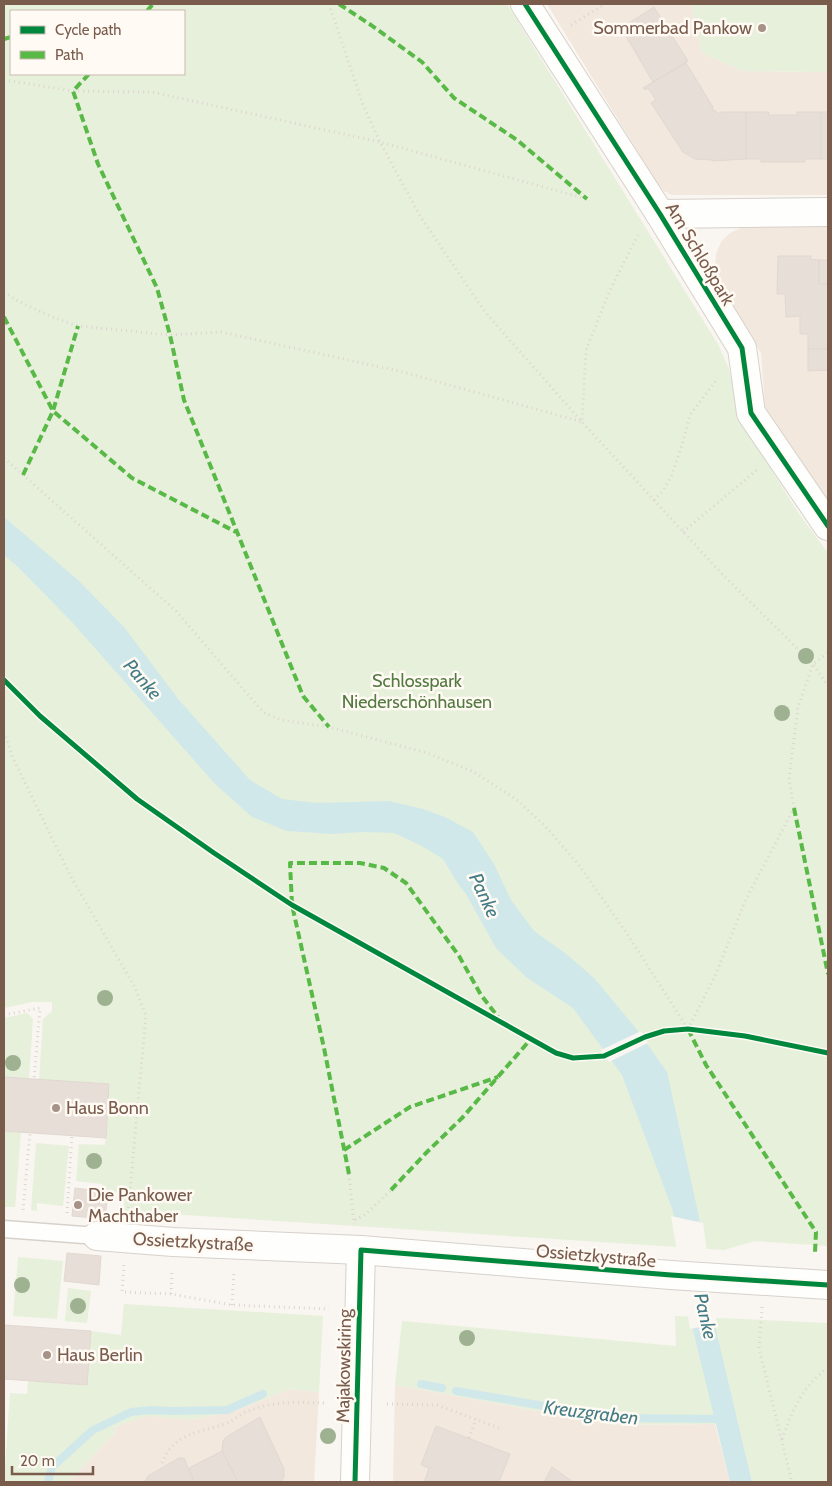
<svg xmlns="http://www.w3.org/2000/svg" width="832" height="1486" font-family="Cabin,sans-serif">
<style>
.residential{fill:#f2e8de}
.green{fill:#e7f0db;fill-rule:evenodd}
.water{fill:#d0e8ea}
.pier{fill:#f9f5f0}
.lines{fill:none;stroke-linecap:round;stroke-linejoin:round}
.stream{stroke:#d0e8ea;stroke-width:8}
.building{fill:#e6ded7;stroke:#e2d8d2}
.lane-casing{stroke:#d7d1cb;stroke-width:19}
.street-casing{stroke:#d7d1cb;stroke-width:30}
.path{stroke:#dcd5d0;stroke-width:3;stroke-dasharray:1 4;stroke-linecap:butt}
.lane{stroke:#fefefd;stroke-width:16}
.street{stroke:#fefefd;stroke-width:28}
.quiet{stroke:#58b947;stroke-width:4;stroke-dasharray:8 4;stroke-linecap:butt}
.cycleway-casing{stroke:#fffaf3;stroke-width:8}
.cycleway{stroke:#00873e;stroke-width:5}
.tree{fill:#9eb190}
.poi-dot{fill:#a69286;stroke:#fffaf3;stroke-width:2}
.labels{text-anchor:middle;stroke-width:5;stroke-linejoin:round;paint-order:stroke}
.poi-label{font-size:18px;fill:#7a5c4d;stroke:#fffaf3;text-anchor:start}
.street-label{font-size:18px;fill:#7a5c4d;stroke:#fffaf3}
.park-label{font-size:18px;fill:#537a41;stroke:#fffaf3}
.water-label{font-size:19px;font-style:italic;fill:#437c86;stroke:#fffaf3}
</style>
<rect width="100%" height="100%" fill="#f9f5f0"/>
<g class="residential">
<path d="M547,4H691L702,53L743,71L828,72V195H672L664,191L657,183Z"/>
<path d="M828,225V510L772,425L765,408L761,353L717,280L715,267L716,254L721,242L730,233L741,228L753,226Z"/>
<path d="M395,1385L614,1425L715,1424L730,1482H393Z"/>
<path d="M290,1389L319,1392L314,1482H68L116,1432L115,1427L146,1415L191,1420L232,1412Z"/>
</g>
<g class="green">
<path d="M4,4H507L719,346L729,369L742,422L797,511L828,553V1246L755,1241L724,1250L124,1211V1193L101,1191L102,1184L76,1181L79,1144L105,1145L109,1085L39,1080L43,1019L52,1011V1002H32L4,1008ZM11,11H184V74H11Z"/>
<path d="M691,4H828V72L743,71L702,53Z"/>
<path d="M27,1013L33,1019L29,1079L4,1077V1018Z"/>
<path d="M4,1131L21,1132L15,1207H4Z"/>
<path d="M36,1143L69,1146L63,1206L37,1203V1211L31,1210Z"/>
<path d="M18,1257L63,1261L57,1319L13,1316Z"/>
<path d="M68,1288L91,1291L87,1323L65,1321Z"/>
<path d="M124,1304L323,1316L319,1392L290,1389L232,1412L191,1420L146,1416L115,1427L116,1432L68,1482H4L10,1393L27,1394L28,1381L87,1385L91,1331L121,1335Z"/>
<path d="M675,1316L828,1323V1482H752L741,1436L715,1424L614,1425L395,1385L402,1321L676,1346Z"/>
</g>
<path class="water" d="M4,517L78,580L124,627L179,700L250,780L282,799L317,803L389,801L423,809L445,817L473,832L494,864L511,900L534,931L565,953L594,978L638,1031L667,1072L699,1217L715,1326L752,1482H730L692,1326L673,1211L622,1075L573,1008L526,977L496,948L466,894L458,884L443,859L422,846L394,833L363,832L332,834L287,831L252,817L215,784L71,621L18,567L4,555Z"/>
<g class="pier">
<path d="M641,1031L648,1043L609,1062L602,1053L601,1050Z"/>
<path d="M671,1216L703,1223L717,1324L690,1329Z"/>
</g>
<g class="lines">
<g class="stream">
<path d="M421,1384L442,1388"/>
<path d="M456,1391L615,1418L724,1419"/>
<path d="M48,1482L52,1467L93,1430L131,1412L152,1410L171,1411L227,1410L263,1394"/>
</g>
</g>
<g class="building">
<path d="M654,7L688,61L653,82L621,28Z"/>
<path d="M686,63L713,107L712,109L720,114L721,112H746V159L712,161V160L695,159L683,152L651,103L656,100L648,88L645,90L643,88Z"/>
<path d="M746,112H769L768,115H797V112H821V159H805V162H761V159H746Z"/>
<rect x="821" y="112" width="7" height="47"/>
<path d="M778,256H811L810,259L819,260V284H828V349H808V334H800V316L786,317L785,294H777Z"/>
<rect x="819" y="260" width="9" height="24"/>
<path d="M808,349H828V370L808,371Z"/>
<path d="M4,1077L109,1084L106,1138L4,1131Z"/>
<path d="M75,1188L108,1192L105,1219L72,1216Z"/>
<path d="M67,1253L101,1256L99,1285L64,1281Z"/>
<path d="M4,1325L91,1331L87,1385L4,1379Z"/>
<path d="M260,1417L284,1469V1477L281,1482H238L222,1451L223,1441L226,1437Z"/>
<path d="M436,1426L510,1454L499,1482H424L429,1468L421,1465Z"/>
<path d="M222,1451L238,1482H194L189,1468Z"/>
<path d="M179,1458H184L194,1482H145L148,1476Z"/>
<path d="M552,1467L573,1482H544Z"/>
</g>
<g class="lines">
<defs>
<path id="lane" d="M4,1229L97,1236"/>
<g id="street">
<path d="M525,4L660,214L742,348L751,413L828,526"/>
<path d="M660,214L828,212"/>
<path d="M97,1236L173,1242L361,1250L671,1275L828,1285"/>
<path d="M355,1482L361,1250"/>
</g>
</defs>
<use href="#lane" class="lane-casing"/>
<use href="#street" class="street-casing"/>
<g class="path">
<path d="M329,4L363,105L380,142L420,216L485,312L582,422L723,575L813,664L828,686"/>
<path d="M571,25L605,4"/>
<path d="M4,80L73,91L152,92L380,142L587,199"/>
<path d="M4,292L18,301L52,317L78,326L170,335L221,332L403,372L582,422L586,350L610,290L639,233"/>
<path d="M4,458L176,611L263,712L281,720L329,727L427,753L472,771L516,799L546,827L578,864L626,932L688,1029"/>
<path d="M654,500L663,491L671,477L682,445L690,415L718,378"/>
<path d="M683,532L758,469"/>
<path d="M4,680L40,716L137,799L214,853L292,905L556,1053L573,1058L604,1056L645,1037L664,1031L688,1029L745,1036L828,1053"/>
<path d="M4,732L12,756L70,875L134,986L146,1015L128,1212"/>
<path d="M4,1015L40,1008L34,1079"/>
<path d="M688,1029L715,976L746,899L794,808L789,779L798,707L813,664L828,653"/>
<path d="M349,1174L354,1224"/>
<path d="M23,1210L30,1133"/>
<path d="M67,1213L72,1135"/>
<path d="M355,1220L366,1214L391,1190"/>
<path d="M124,1265L122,1292L171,1294L232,1305L329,1309"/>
<path d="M171,1294L172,1270"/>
<path d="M232,1305L234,1271"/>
<path d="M762,1307L759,1348L792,1482"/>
<path d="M387,1404L437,1405L499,1428"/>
<path d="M469,1438L476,1419"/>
<path d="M782,1439C792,1411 803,1385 828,1368"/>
<path d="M162,1463C174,1433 198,1433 225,1424C233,1421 240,1414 248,1411C273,1401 298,1402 324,1403"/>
</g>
<use href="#lane" class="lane"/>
<use href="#street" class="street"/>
<g class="quiet">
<path d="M339,4L371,25L422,62L454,98L517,140L587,199"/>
<path d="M147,11L153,4"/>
<path d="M4,39L11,37"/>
<path d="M89,74L73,91L98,164L157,288L170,335L184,400L303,696L329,727"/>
<path d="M4,317L53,411L132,478L236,532"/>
<path d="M23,475L53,411L78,326"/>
<path d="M794,808L828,974"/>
<path d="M688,1029L706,1065L816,1232L815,1252"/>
<path d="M344,1150L410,1107L498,1077"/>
<path d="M349,1174L324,1048L292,905L290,863H360L384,868L406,883L459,956L481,995L498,1017"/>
<path d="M391,1190L427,1152L463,1117L530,1040"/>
</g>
<defs>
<g id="cycleway">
<path d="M525,4L660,214L742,348L751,413L828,526"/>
<path d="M4,680L40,716L137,799L214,853L292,905L556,1053L573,1058L604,1056L645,1037L664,1031L688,1029L745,1036L828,1053"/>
<path d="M355,1482L361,1250L671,1275L828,1285"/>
</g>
</defs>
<use href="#cycleway" class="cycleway-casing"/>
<use href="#cycleway" class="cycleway"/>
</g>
<g class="tree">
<circle cx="806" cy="656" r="8"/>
<circle cx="782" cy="713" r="8"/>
<circle cx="105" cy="998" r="8"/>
<circle cx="13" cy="1063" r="8"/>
<circle cx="94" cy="1161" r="8"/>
<circle cx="22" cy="1285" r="8"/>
<circle cx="78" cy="1306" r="8"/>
<circle cx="467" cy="1338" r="8"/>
<circle cx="328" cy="1436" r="8"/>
</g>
<g class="poi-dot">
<circle cx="762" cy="28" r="5"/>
<circle cx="56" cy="1108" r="5"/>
<circle cx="78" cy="1205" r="5"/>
<circle cx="47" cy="1355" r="5"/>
</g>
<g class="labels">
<g class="poi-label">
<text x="752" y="34" text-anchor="end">Sommerbad Pankow</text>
<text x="66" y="1114">Haus Bonn</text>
<text x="88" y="1201">Die Pankower<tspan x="88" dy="21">Machthaber</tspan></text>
<text x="57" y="1361">Haus Berlin</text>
</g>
<g class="street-label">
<text transform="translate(700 254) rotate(59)" y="6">Am Schloßpark</text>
<text transform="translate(193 1242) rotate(3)" y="6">Ossietzkystraße</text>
<text transform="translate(596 1256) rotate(5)" y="6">Ossietzkystraße</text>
<text transform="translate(344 1366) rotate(-89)" y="6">Majakowskiring</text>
</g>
<g class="park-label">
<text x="417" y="687">Schlosspark<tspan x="417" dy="21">Niederschönhausen</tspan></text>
</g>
<g class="water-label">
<text transform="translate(143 679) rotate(49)" y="7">Panke</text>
<text transform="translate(485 895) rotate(65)" y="7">Panke</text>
<text transform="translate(706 1316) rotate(77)" y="7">Panke</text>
<text transform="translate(591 1412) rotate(7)" y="7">Kreuzgraben</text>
</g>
</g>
<rect width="832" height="1486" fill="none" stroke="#7a5c4d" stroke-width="10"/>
<rect x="10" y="10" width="175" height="65" fill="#fffaf3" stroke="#cabbb1"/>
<rect x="20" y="26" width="25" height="8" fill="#00873e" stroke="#cabbb1"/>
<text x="55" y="35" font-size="15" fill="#7a5c4d">Cycle path</text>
<rect x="20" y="51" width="25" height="8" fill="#58b947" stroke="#cabbb1"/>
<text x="55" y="60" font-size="15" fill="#7a5c4d">Path</text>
<path d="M12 1466v8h81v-8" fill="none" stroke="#7a5c4d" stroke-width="2.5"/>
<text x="20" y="1466" font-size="15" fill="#7a5c4d" stroke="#fffaf3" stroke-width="4" paint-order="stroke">20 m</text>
</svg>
